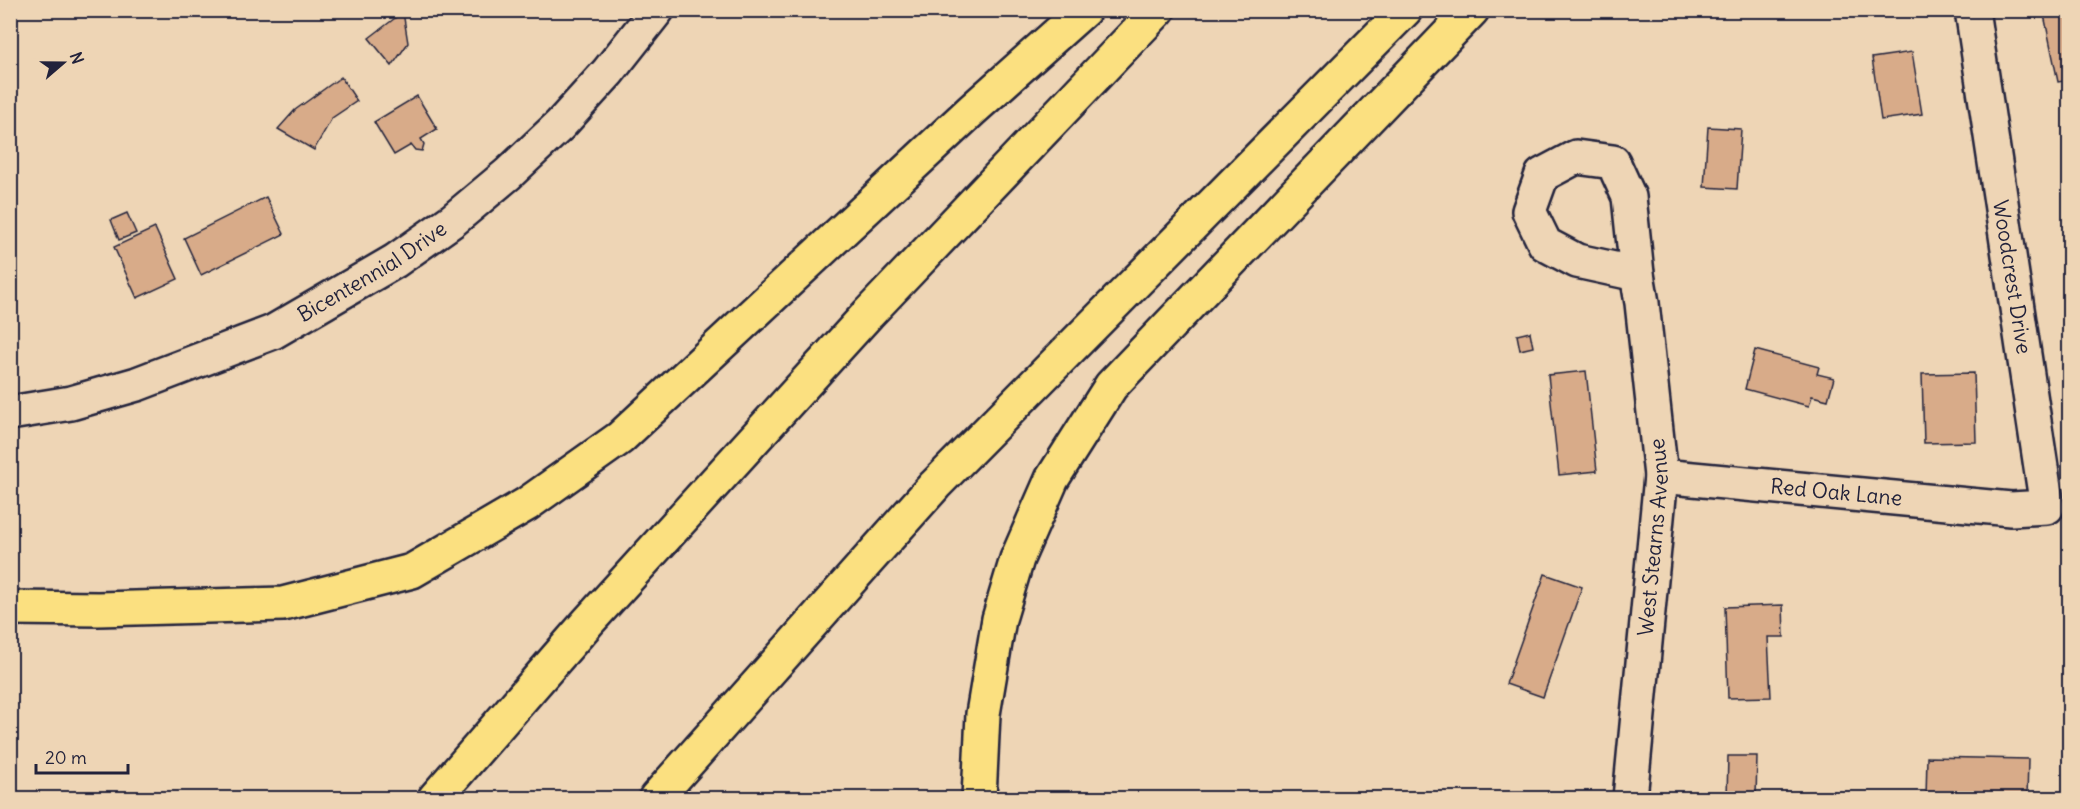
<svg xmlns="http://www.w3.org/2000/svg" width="2080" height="809" font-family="Delius,sans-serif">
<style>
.building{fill:#d8ab89;stroke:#22223b;stroke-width:1.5}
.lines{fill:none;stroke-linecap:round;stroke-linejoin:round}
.minor-casing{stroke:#22223b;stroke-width:38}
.highway-casing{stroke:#22223b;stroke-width:38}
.minor{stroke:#eed5b5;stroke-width:33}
.highway{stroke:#fbe080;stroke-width:33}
.labels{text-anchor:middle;stroke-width:4.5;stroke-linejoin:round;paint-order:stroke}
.street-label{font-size:21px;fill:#22223b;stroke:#eed5b5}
</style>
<rect width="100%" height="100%" fill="#eed5b5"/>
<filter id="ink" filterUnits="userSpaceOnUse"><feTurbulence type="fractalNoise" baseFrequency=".0167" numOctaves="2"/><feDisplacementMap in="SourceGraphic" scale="12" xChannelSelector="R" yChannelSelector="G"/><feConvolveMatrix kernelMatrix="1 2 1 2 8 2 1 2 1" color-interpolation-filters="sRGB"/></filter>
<g filter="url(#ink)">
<g class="building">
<path d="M2043,10H2070V80L2058,82Z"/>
<path d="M403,12L408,43L392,66L369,38Z"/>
<path d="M1912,52L1922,114L1881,120L1872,58Z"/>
<path d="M341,77L357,101L332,118L314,150L278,129L295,110Z"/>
<path d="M417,96L437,129L421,139L424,144L422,151L415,150L411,145L394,155L374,122Z"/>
<path d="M1708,127L1741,129L1737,189L1704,187Z"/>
<path d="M266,197L284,234L201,275L184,238Z"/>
<path d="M127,213L136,233L119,240L111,220Z"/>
<path d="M155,228L178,279L137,298L114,247Z"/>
<path d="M1530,332L1533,347L1520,350L1517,335Z"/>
<path d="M1755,350L1819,367L1817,374L1834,378L1828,400L1812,396L1809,406L1745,389Z"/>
<path d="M1586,371L1597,471L1559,475L1548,375Z"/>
<path d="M1974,373L1976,442L1924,443L1922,374Z"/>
<path d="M1545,574L1582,587L1543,697L1506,684Z"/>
<path d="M1783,605L1784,637H1768L1771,697L1728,698L1725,607Z"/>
<path d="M1728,756H1757L1756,798H1715H1727Z"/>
<path d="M1927,757L2028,759L2027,798H1926Z"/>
</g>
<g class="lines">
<defs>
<g id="minor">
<path d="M1576,157L1613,162L1629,197L1637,274L1577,261L1545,244L1529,211L1542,175Z"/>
<path id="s1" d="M10,413L71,403L137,384L273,332L395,261L453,220L508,174L560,125L608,72L657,10"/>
<path id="s2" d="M1661,476L2011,509L2047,507L1972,10"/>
<path id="s3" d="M1630,798L1661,476L1642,303L1637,274"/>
</g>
<g id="highway">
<path d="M10,608L98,609L283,604L412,571L527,504L620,438L972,110L1084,10"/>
<path d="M435,798L588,622L868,314L1158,10"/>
<path d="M656,798L935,485L1405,10"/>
<path d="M979,798L983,714L999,619L1017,559L1052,479L1111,386L1472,10"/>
</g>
</defs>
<use href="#minor" class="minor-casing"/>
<use href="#highway" class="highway-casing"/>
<use href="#minor" class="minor"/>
<use href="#highway" class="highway"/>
</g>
</g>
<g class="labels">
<g class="street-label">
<text dy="7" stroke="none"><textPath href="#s1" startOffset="392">Bicentennial Drive</textPath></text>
<text transform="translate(2012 277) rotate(81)" y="7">Woodcrest Drive</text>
<text dy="7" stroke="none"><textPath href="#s2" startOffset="176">Red Oak Lane</textPath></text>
<text dy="7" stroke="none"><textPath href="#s3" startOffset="262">West Stearns Avenue</textPath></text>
</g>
</g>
<rect width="2080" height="809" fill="none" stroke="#eed5b5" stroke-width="36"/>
<rect x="18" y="18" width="2044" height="773" fill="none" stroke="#22223b" stroke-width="2" filter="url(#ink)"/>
<g transform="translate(63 63) rotate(70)" stroke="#eed5b5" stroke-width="4.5" paint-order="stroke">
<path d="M0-4.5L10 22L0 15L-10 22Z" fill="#22223b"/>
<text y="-9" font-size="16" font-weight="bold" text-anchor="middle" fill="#22223b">N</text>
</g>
<path d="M36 764v9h92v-9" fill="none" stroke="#22223b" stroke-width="3"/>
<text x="45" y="764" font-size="18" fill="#22223b" stroke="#eed5b5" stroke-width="4.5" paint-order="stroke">20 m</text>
</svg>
